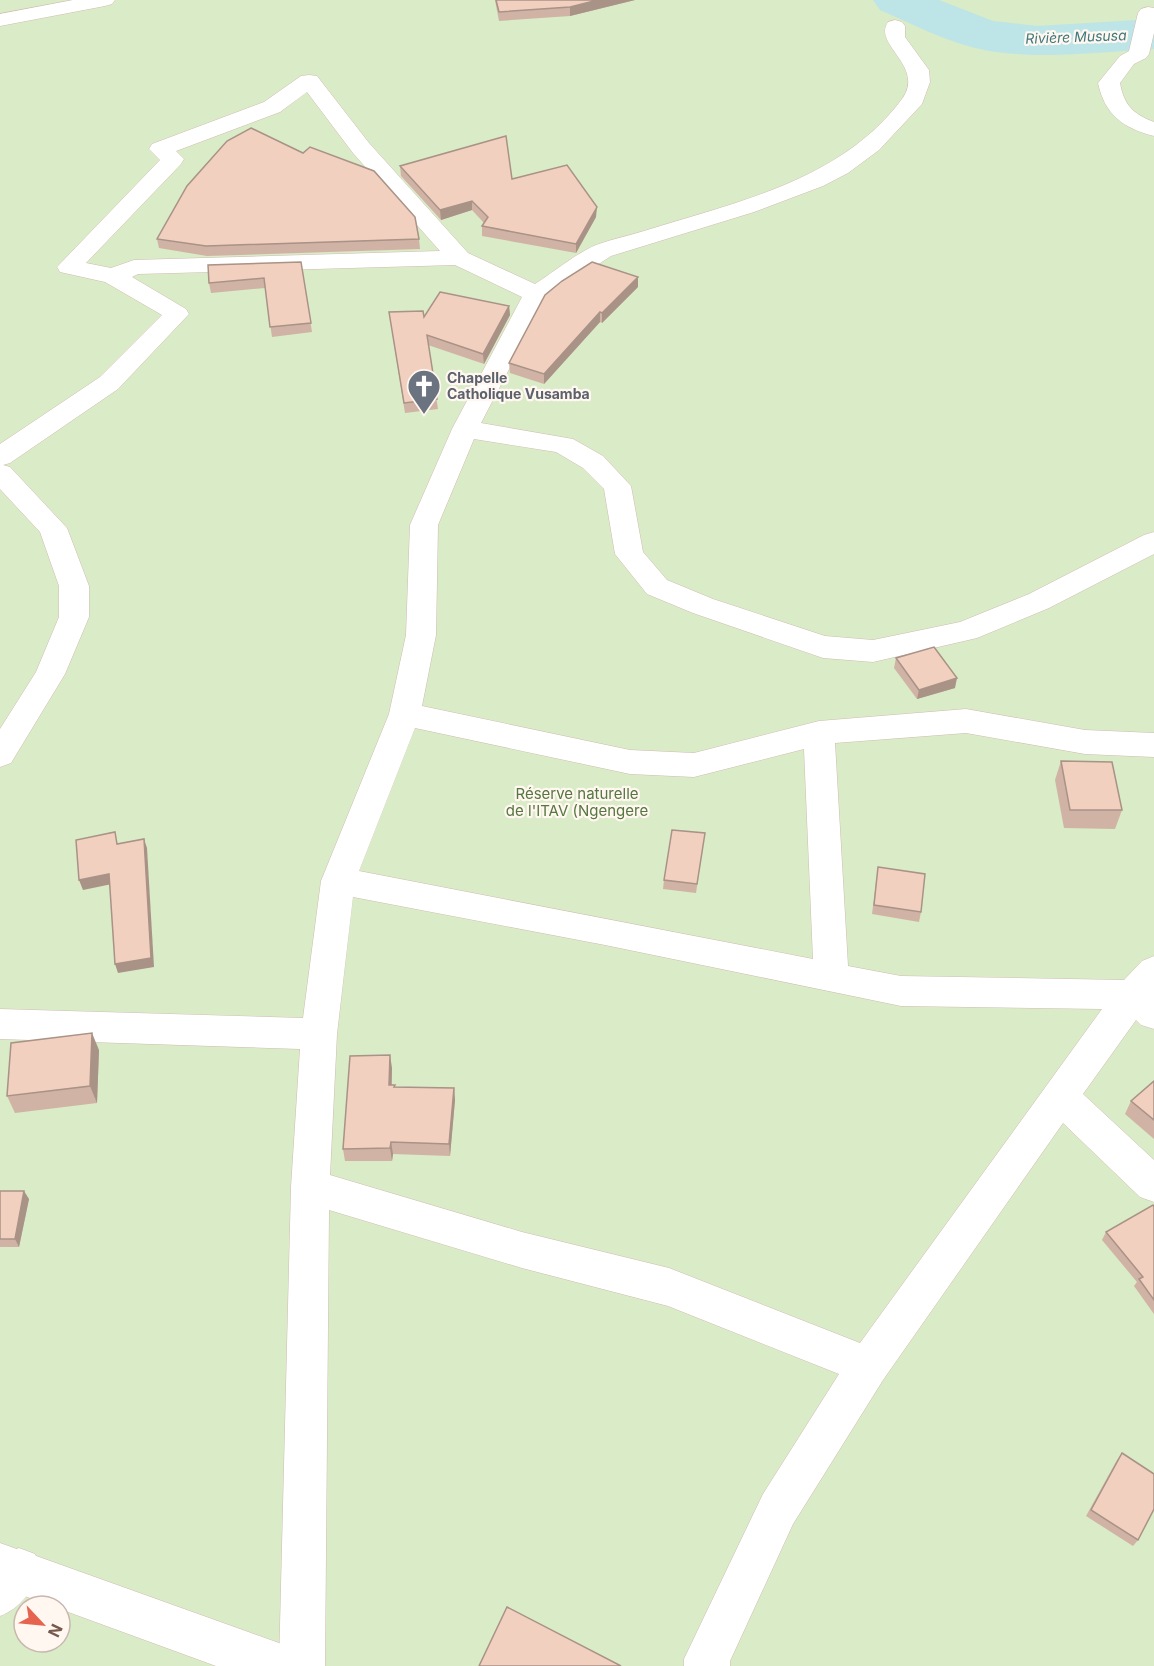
<svg xmlns="http://www.w3.org/2000/svg" width="1154" height="1666" font-family="Inter,sans-serif">
<style>
.green{fill:#d9ebc7;fill-rule:evenodd}
.lines{fill:none;stroke-linecap:round;stroke-linejoin:round}
.river{fill:#bde4e7;fill-rule:evenodd}
.minor-casing{stroke:#d1bcb1;stroke-width:1}
.tertiary-casing{stroke:#d1bcb1;stroke-width:1}
.minor{fill:#fff;fill-rule:evenodd}
.tertiary{fill:#fff;fill-rule:evenodd}
.wall{fill:#d0b3a5}
.shaded-wall{fill:#a99286}
.building{fill:#f2d0c0;stroke:#a99286;stroke-width:1.5}
.labels{text-anchor:middle;stroke-width:4.5;stroke-linejoin:round;paint-order:stroke}
.far-water-label{font-size:14px;font-style:italic;fill:#40787c;stroke:#fff7f0}
.far-worship-label{font-size:14px;font-weight:bold;fill:#5b616d;stroke:#fff7f0;text-anchor:start}
.park-label{font-size:15px;fill:#567741;stroke:#fff7f0}
</style>
<rect width="100%" height="100%" fill="#fcf3e9"/>
<path class="green" d="M0,0H1154V1666H0ZM24,1606H60V1642H24Z"/>
<g class="lines">
<path class="river" d="M873,0H939L993,21L1037,26L1154,19V49C1097,52 1040,60 984,50C948,43 913,24 880,10Z"/>
<defs>
<g id="minor">
<path d="M73,0H115L112,4L105,6L0,26V14Z"/>
<path d="M1148,7L1154,8V33L1149,54L1146,58L1134,64L1120,83C1124,105 1133,114 1154,122V136C1123,128 1105,115 1098,83L1120,56L1129,51L1138,13L1141,9Z"/>
<path d="M895,20L902,22L905,26V37L929,70L930,82L922,104L879,150L848,173L823,186L754,212L611,256L546,298L481,423L573,439L603,456L631,486L643,552L667,580L713,599L825,636L873,640L960,622L1029,594L1144,535L1154,532V554L1049,608L977,638L873,662L823,658L693,613L647,594L615,554L604,489L583,468L556,452L474,439L438,525L436,635L422,706L630,750L694,753L819,721L966,709L1085,730L1154,733V757L1085,754L966,733L835,743L848,966L901,976L1124,980L1142,961L1154,956V1029L1141,1025L1136,1020L1083,1094L1154,1160V1202L1140,1197L1063,1123L883,1380L793,1524L730,1661V1666H684V1659L763,1494L839,1374L668,1306L522,1268L329,1210L325,1666H279L291,1187L300,1049L0,1039V1009L303,1018L321,881L389,714L406,635L410,525L452,429L522,297L455,265L138,274L132,277L186,309L189,314L118,389L10,463L3,465L10,467L67,528L89,586V617L65,674L11,763L0,767V729L36,672L59,617V586L40,532L0,489V444L100,377L162,315L105,282L60,272L57,267L160,160L149,149L152,144L264,102L301,76L309,75L317,76L369,143L468,253L535,284C554,272 575,254 596,245C612,239 628,236 644,231C736,202 841,181 902,99C926,66 872,45 888,22ZM307,92L353,153L440,251L134,260L111,268L86,263L181,164L184,159L176,151L280,112ZM415,728L630,774L694,777L804,749L813,959L359,871ZM353,897L605,945L901,1006L1102,1009L860,1343L669,1268L522,1232L330,1175L337,1034Z"/>
<path d="M19,1548L35,1554L41,1570C32,1591 21,1608 0,1616V1558L3,1554Z"/>
</g>
<path id="tertiary" d="M0,1543L279,1643L295,1650L302,1666H216L60,1609V1606H52L0,1587Z"/>
</defs>
<use href="#minor" class="minor-casing"/>
<use href="#tertiary" class="tertiary-casing"/>
<use href="#minor" class="minor"/>
<use href="#tertiary" class="tertiary"/>
</g>
<g class="wall">
<path d="M495,0H635L570,16L499,21Z"/>
<path d="M400,166L512,179L596,217L576,253L482,236V226L484,223L472,210L441,220L401,176Z"/>
<path d="M157,239H419L420,249L207,256L159,248Z"/>
<path d="M301,262L312,332L272,337L265,288L211,293L209,283Z"/>
<path d="M638,287L602,323L600,322L544,384L510,373L509,363Z"/>
<path d="M509,306L510,315L484,364L428,345L438,409L405,413L389,312L424,317Z"/>
<path d="M896,658L955,688L917,699L894,668Z"/>
<path d="M1061,761L1122,810L1115,829L1064,828L1055,780Z"/>
<path d="M705,833L696,893L663,889L664,880Z"/>
<path d="M878,867L921,912L919,922L872,914Z"/>
<path d="M99,1050L97,1103L15,1113L7,1096Z"/>
<path d="M392,1068V1085L395,1087L454,1088L455,1100L450,1156L393,1154L392,1161H345L343,1149Z"/>
<path d="M1154,1081V1139L1125,1114L1131,1101Z"/>
<path d="M0,1191L29,1199L19,1247H0Z"/>
<path d="M1154,1207V1314L1134,1286L1137,1282L1102,1240L1106,1232Z"/>
<path d="M1122,1453L1138,1540L1133,1546L1086,1516L1117,1460Z"/>
</g>
<g class="shaded-wall">
<path d="M598,0H635L570,16V7Z"/>
<path d="M472,201V210L441,220L440,210Z"/>
<path d="M597,207L596,217L576,253V244Z"/>
<path d="M638,277V287L602,323V313Z"/>
<path d="M509,306L510,315L484,364L483,354Z"/>
<path d="M600,312V322L544,384V374Z"/>
<path d="M957,678L955,688L917,699L919,690Z"/>
<path d="M144,839L147,848L154,967L118,973L115,964Z"/>
<path d="M109,874L112,884L83,890L79,880Z"/>
<path d="M92,1033L99,1050L97,1103L90,1086Z"/>
<path d="M390,1055L392,1068L391,1097L389,1085Z"/>
<path d="M454,1088L455,1100L450,1156L449,1144Z"/>
<path d="M391,1142L393,1154L392,1161L390,1148Z"/>
<path d="M24,1191L29,1199L19,1247L15,1239Z"/>
</g>
<g class="building">
<path d="M496,0H598L570,7L499,12Z"/>
<path d="M251,128L303,153L310,147L374,171L415,217L419,239L206,246L157,239L187,186L227,141Z"/>
<path d="M506,136L512,179L567,165L597,207L576,244L482,226L488,217L472,201L440,210L400,166Z"/>
<path d="M301,262L311,323L270,327L264,278L209,283L208,265Z"/>
<path d="M592,262L638,277L602,313L600,312L544,374L509,363L545,295L562,281Z"/>
<path d="M440,292L509,306L483,354L427,335L437,399L404,403L389,312L423,311L424,317Z"/>
<path d="M934,647L957,678L919,690L896,658Z"/>
<path d="M1061,761L1112,762L1122,810H1070Z"/>
<path d="M672,830L705,833L697,884L664,880Z"/>
<path d="M115,832L117,844L144,839L151,958L115,964L109,874L79,880L76,840Z"/>
<path d="M878,867L925,874L921,912L874,905Z"/>
<path d="M92,1033L90,1086L7,1096L11,1043Z"/>
<path d="M390,1055L389,1085H395L394,1087L454,1088L449,1144L391,1142L390,1148L343,1149L350,1056Z"/>
<path d="M1154,1081V1120L1131,1101Z"/>
<path d="M0,1191H24L15,1239H0Z"/>
<path d="M1153,1205L1154,1207V1300L1139,1279L1143,1277L1106,1232Z"/>
<path d="M1122,1453L1154,1474V1509L1138,1540L1091,1510Z"/>
<path d="M507,1607L621,1666H479Z"/>
</g>
<defs>
<symbol id="church-pin" viewBox="-11 -11 22 30"><path d="M0 17L-7.5 6A9.5 9.5 0 1 1 7.5 6Z" fill="#6b7280" stroke="#fff7f0"/><path d="M-1.2-6h2.4v3.5h3.3v2.4h-3.3V6h-2.4V-.1h-3.3v-2.4h3.3Z" fill="#fff"/></symbol>
</defs>
<g fill-rule="evenodd">
<use href="#church-pin" x="405" y="367" width="38" height="52"/>
</g>
<g class="labels">
<g class="far-water-label">
<text transform="translate(1076 37) rotate(-2)" y="5">Rivière Mususa</text>
</g>
<g class="far-worship-label">
<text x="447" y="383">Chapelle<tspan x="447" dy="16">Catholique Vusamba</tspan></text>
</g>
<g class="park-label">
<text x="577" y="799">Réserve naturelle<tspan x="577" dy="17">de l'ITAV (Ngengere</tspan></text>
</g>
</g>
<g transform="translate(42 1624) rotate(116)"><circle r="28" fill="#fff7f0" stroke="#c9b7ae" stroke-width="1.5"/>
<path d="M0-4.5L10 22L0 15L-10 22Z" fill="#e5634f"/>
<text y="-9" font-size="16" font-weight="bold" text-anchor="middle" fill="#77584c">N</text>
</g>
</svg>
